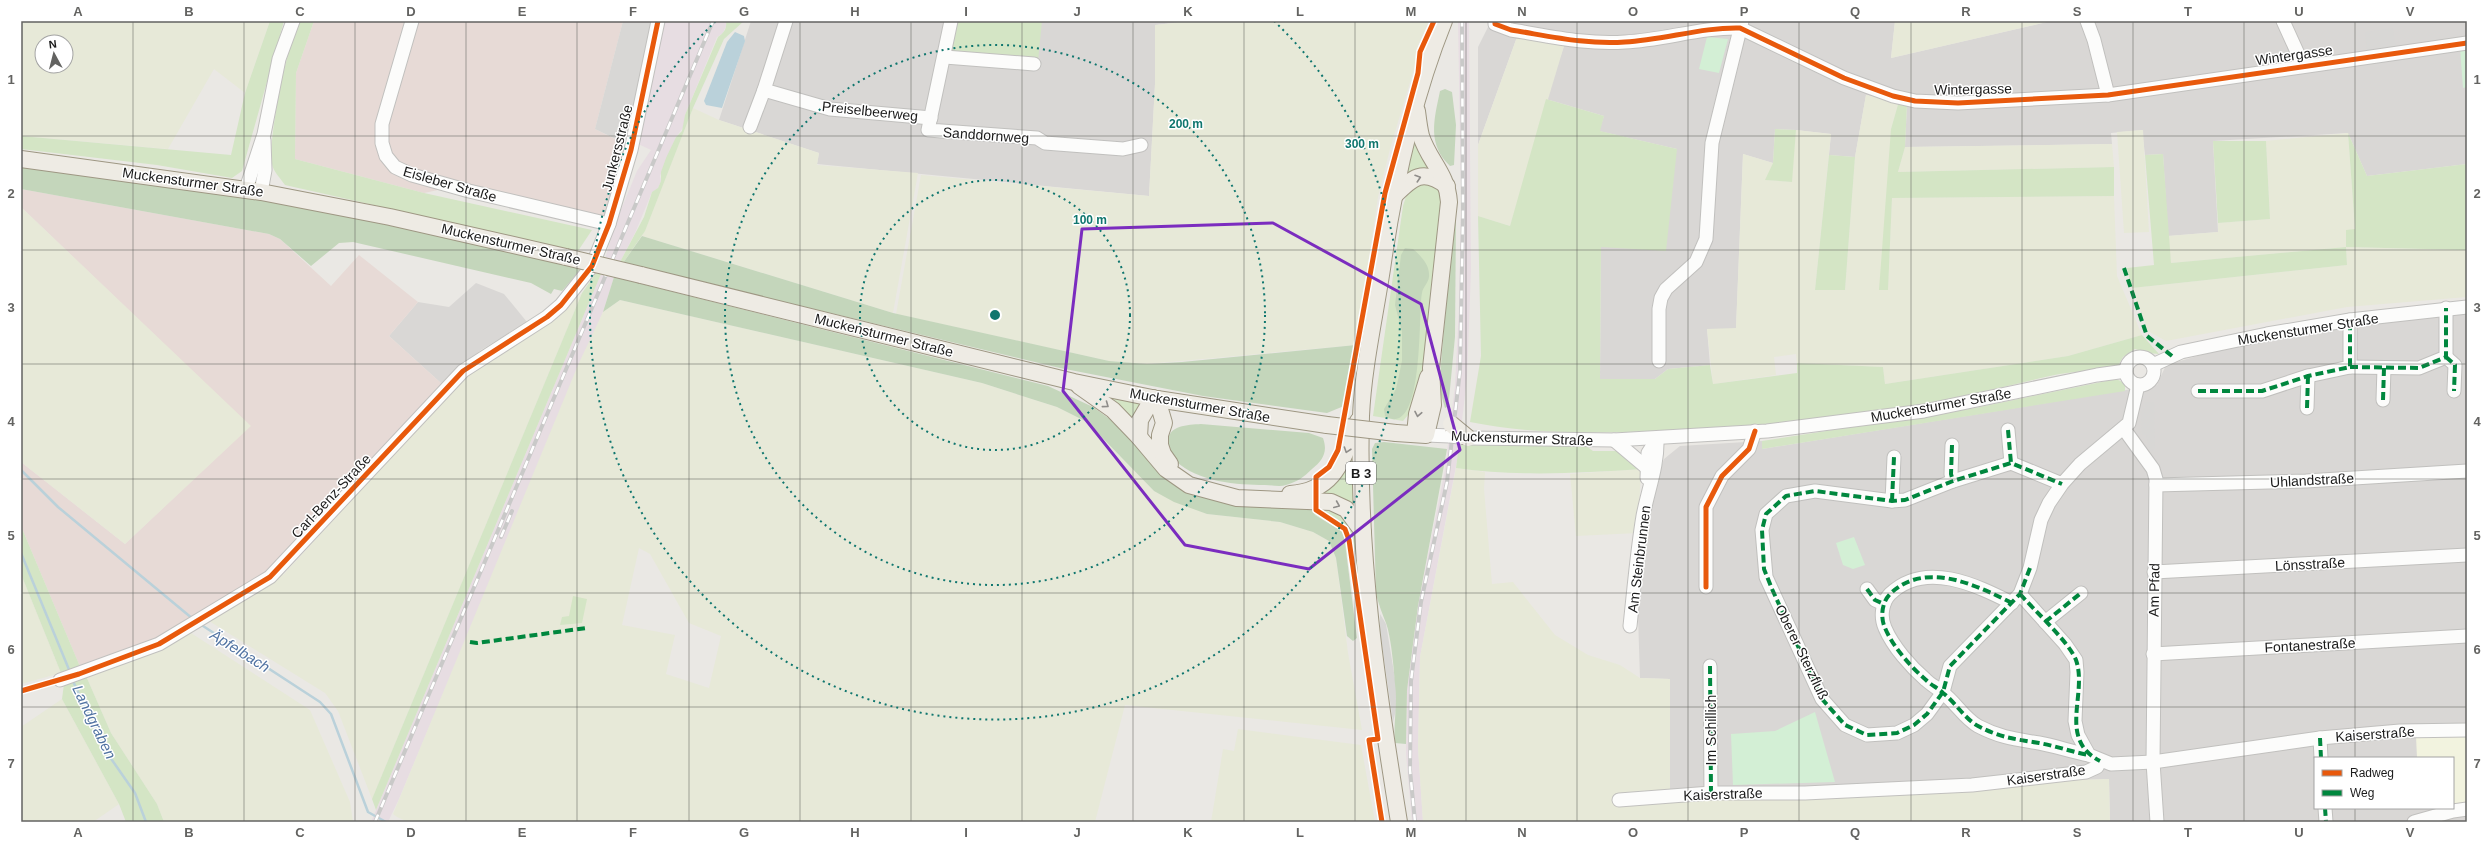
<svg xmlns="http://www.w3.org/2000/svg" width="2488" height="843" font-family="Arial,sans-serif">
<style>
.residential{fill:#d9d7d5;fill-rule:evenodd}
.commercial{fill:#e7dad6}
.industrial{fill:#e7dde2}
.education{fill:#f2f3df}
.religious{fill:#d8d7d5}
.farmland{fill:#e7e9d8;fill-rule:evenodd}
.grass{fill:#d4e5c5}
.forest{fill:#c4d6bb}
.park{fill:#d3efd5}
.water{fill:#bad1da}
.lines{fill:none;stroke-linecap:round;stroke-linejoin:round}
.stream{stroke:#bad1da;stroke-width:2.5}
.minor-casing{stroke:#c1c0be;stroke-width:15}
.major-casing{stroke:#9e9783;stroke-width:18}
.minor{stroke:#fcfcfb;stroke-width:13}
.major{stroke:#eeebe4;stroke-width:16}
.rail-casing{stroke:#c9c9c8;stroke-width:4}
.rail{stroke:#fff;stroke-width:2.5;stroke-dasharray:8;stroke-linecap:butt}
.minor-bridge-casing{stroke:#c1c0be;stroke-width:15;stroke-linecap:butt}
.major-bridge-casing{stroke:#9e9783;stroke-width:18;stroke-linecap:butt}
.minor-bridge{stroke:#fcfcfb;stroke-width:13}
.major-bridge{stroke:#eeebe4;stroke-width:16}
.quiet{stroke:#00873e;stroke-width:4;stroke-dasharray:8 4;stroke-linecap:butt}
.cycleway-casing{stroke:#fff;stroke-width:8}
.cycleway{stroke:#e8590c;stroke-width:5}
.oneway{stroke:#8f8d8a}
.marked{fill:none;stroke:#7b2cbf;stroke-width:3;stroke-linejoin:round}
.grid{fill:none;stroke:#636361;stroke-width:1;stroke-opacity:0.55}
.ring{fill:none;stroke:#0f766e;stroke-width:2;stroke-dasharray:2 4}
.labels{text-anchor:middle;stroke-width:3;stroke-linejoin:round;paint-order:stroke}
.shield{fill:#fff;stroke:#5f5f5f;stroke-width:1}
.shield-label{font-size:13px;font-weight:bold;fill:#1b1b1b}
.street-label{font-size:14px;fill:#1b1b1b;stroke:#fff}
.water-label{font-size:15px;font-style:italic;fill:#5173a2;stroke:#fff}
.centre{fill:#0f766e;stroke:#fff;stroke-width:2}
.ring-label{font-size:12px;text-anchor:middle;font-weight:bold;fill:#0f766e;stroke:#fff;stroke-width:3;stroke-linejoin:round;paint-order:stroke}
.neatline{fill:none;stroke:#636361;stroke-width:1.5}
.grid-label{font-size:13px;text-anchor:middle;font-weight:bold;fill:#636361}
</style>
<rect width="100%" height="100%" fill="#eae8e4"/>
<g class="residential">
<path d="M751,21H1191L1155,25V84L1149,196L817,164L819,153L719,120Z"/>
<path d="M1491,21H1895L1891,58L2051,21H2467V164L2367,176L2348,133L2213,141L2218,232L2168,236L2163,154L2145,155L2142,130L2111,133L2112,144L1905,147L1907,104L1866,95L1855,157L1829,155L1831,134L1796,130L1775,129L1773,163L1743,154L1736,329H1707L1710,365L1668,369L1655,379H1600L1601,247L1677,149L1599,131L1604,116L1546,99L1564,46L1517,37L1478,145V47Z"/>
<path d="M476,283L504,294L527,322L481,350L442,384L389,336L418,302L449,307Z"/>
<path d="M2467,311V822H2110L2109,779L1670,793V679L1640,678L1638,616L1655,484L1664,459L1680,446L1762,441V449L2157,385L2166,365L2243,343L2337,326ZM2315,758H2453V808H2315Z"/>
</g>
<g class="commercial">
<path d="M314,21H623L595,129L623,143L605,217L466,184L424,193L295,159L296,73Z"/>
<path d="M21,189L269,234L280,239L331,286L359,255L418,302L389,336L442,384L273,567L158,641L81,669L21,526V462L125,544L250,426L21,207Z"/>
</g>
<g class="industrial">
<path d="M662,21H726V26L723,33L717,37L685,115V125L676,137L660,176L661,181L658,188L652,192L635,233L620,262L605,259L616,222L637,171L651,150L636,143Z"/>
<path d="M1458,21H1469L1471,270L1467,378L1458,455L1420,657L1418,748L1423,822H1412L1406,754L1407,690L1418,606L1445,470L1455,386L1459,306L1461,199Z"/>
<path d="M601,274L614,277L603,312L399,799L388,822H371Z"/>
</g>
<path class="education" d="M2467,734V805L2453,806V758H2417L2416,736Z"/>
<g class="religious">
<path d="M623,21H652L626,144L595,129Z"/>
<path d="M2393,28L2396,50L2367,53L2365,32Z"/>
<path d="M2145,402H2154L2155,449L2150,451L2146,435H2142L2141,412L2146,407Z"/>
<path d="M1380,614L1386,624L1396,685L1397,706L1393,722L1380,630Z"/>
</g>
<g class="farmland">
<path d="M21,21H270L245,93L214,69L168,149L21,136ZM42,42H66V66H42Z"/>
<path d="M1191,21H1429L1418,46L1416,62L1390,149L1378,197L1356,345L1147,364L1109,361L896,314L921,175L1149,196L1155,84V25Z"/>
<path d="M1895,21H2051L1891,58Z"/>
<path d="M1517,37L1564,46L1510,226L1478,216V145Z"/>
<path d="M1866,95L1899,101L1891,129L1888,290L1892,198L2114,196L2117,276L2142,335L2068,356L1885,384L1883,367L1797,363L1796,354L1774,357L1776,375L1713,384L1707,329L1736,328L1743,154L1773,163L1766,180L1791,182L1796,130L1831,134L1815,290H1845L1855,157Z"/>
<path d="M693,108L719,120L819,153L817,165L918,173L893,313L642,236Z"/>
<path d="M2143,130L2149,232L2124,233L2117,132Z"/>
<path d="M2348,133L2355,229L2346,247L2467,250V297L2347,307L2166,341L2148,331L2132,288L2347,265L2346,247L2171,263L2168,236L2218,232V223L2270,219L2266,141Z"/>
<path d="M2112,144L2114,167L1898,172L1905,147Z"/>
<path d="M21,207L251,426L125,544L21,462Z"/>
<path d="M582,293L372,799L338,711L325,693L209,621L284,574L464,378L557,317Z"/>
<path d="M620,300L982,383L1057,407L1087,422L1154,491L1207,514L1280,522L1313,532L1329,541L1336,558L1348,653L1362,730L1125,705L1095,822H408L397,817L393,814L578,365L603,312ZM639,548L650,554L689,623L721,636L709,688L666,674L675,635L622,625Z"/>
<path d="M1456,468L1485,472L1484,489L1492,584L1513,582L1555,635L1588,655L1620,665L1640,678L1670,679V793L2109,779L2110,822H1423L1418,748L1420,657Z"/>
<path d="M1641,469L1638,533L1576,536L1570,474Z"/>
<path d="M21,574L61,673L21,684Z"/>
<path d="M191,633L310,710L350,802L353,822H164L157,804L111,733L86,676L163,647Z"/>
<path d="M62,699L119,804L93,822H21V727Z"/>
<path d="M1238,729L1361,745L1375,822H1211L1223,749L1234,751Z"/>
</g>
<g class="grass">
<path d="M270,21H284L242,171L232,178L157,165L21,149V136L231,155L245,93Z"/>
<path d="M300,21H314L296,73L295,159L424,193L592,230L578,251L285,185C281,179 273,171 272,164C268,139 287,43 300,21Z"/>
<path d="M726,21H744L724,39L693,108L645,231L623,263L620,262L644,217L652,192L658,188L661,181V172L666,158L676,137L682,131L685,115L718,37C724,33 727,29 726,21Z"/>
<path d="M955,21H1042L1038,61L953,55L949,49Z"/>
<path d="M1546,99L1604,116L1600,131L1677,149L1666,251L1601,247L1600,379H1655L1668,369L1710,365L1713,384L1797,373V363L1883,367L1885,384L2068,356L2142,335L2159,354L2147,353L2135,349L2123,357L2118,366C2096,371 2072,371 2050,376C1994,389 1939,402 1882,411C1815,421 1747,426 1680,430C1610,433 1538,436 1470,422L1481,356L1478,216L1510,226Z"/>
<path d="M1899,101L1907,104L1905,147L1898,172L2114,167V196L1892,198L1888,290H1879L1891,129Z"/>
<path d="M1775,129L1796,130L1792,182L1765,180L1773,163Z"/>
<path d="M1415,132L1438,171L1405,177Z"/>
<path d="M2348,133L2367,176L2467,164V250L2346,247L2347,265L2132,288L2127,268L2154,265L2145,155L2163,154L2171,263L2346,247V230L2355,229Z"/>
<path d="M2213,141H2266L2270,219L2218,223Z"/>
<path d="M1829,155L1855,157L1845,290H1815Z"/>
<path d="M1414,182L1439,185L1444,204L1421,381L1413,409L1403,421L1373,416L1403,206L1409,187Z"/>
<path d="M596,273L601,274L376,810L372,799L582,293Z"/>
<path d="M2116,379L2125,383V391L1762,449V441L1975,408Z"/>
<path d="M1094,391L1146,401L1136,428Z"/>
<path d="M1355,440L1356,514L1318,493Z"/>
<path d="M1459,445L1586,446L1593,451H1621L1642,469C1580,473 1517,477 1456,468Z"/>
<path d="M1312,505L1336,509L1357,533V551L1347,556C1343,527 1340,529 1315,515Z"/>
<path d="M21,526L81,669L61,673L21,574Z"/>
<path d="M573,596L587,599L582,623L560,625L562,617L569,616Z"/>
<path d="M86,676L111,733L157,804L164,822H126L119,804L62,699L64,684Z"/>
</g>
<g class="forest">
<path d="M1445,89L1452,92L1456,125L1454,165L1450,166C1427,144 1434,120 1440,91Z"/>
<path d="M21,165L261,198L574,265L580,270L562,291L554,289L551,294L531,283L353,242L339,243L311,266L280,239L269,234L21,189Z"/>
<path d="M1456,214L1455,337L1449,399L1447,407L1445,408L1439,388L1453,222Z"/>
<path d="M642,236L893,313L1109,361L1147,364L1182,362L1356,345L1350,393L1344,406L1327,413L1203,396L1060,368L623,263Z"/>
<path d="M1405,248L1413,249C1420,255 1429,264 1429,274C1430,282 1423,286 1422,293C1418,309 1425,441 1385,416L1384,409L1396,389L1402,361V332L1395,305L1401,255Z"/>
<path d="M614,277L1048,386L1093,407L1111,420L1169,477L1312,505L1315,515L1340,530L1344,535L1357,638L1353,641L1347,636L1336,558L1329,541L1313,532L1280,522L1207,514L1174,502L1154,491L1087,422L1057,407L982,383L620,300L603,312Z"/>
<path d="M1201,424L1309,433L1323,438C1328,452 1323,460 1312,469C1304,477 1297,482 1286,485C1280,487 1272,485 1265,485C1238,485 1197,482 1176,461C1172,457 1169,450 1168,445C1166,425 1187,425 1201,424Z"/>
<path d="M1384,442L1447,449L1418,606L1407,690L1406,744L1395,743C1393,723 1398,704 1395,684C1394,669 1391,636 1386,623C1382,613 1379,605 1376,594L1372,449L1375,443Z"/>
</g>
<g class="park">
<path d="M1707,37L1728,39L1719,73L1699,69Z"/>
<path d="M2467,47V87L2463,88L2460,48Z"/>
<path d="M1854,537L1865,565L1853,569L1843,565L1836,543Z"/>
<path d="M1815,712L1835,782L1733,785L1731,734L1775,731Z"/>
</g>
<path class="water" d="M735,32L744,36L745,41L722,108L706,105L704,101L727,42Z"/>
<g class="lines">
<g class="stream">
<path d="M21,470L58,507L193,619"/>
<path d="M21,553L70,672"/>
<path d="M200,624L320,702L331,714L368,812L386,822"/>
<path d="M72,679L105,750L135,793L146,822"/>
</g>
<defs>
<g id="minor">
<path d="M412,21L382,124V143L386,156L395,167L412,175L469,191L609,224"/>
<path d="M786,21L764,90L830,109L931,118"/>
<path d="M951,21L928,130L1037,138L1045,143L1123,149L1141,145"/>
<path d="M1495,21V24L1511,30C1549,36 1587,45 1625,42C1664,40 1702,27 1740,28L1844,78L1893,96L1915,101L1958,103L2108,95L2467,43"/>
<path d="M2087,21L2094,40L2108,95"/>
<path d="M2283,21L2303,65"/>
<path d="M945,57L1034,64"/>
<path d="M750,127L764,90"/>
<path d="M246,189L264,134L279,59L293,21"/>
<path d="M261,192L265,170L264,140"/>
<path d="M2446,357L2455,365L2454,391"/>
<circle cx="2140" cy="371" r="14"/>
<path d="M1659,361V309L1661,298L1666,289L1696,262L1706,239L1712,143L1742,21"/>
<path d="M2153,365L2181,352L2267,334L2350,320L2467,307"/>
<path d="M2350,367L2419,368L2446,357V308"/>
<path d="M2198,391H2262L2308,376L2350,367V320"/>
<path d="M2383,400L2384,368"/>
<path d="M2307,408L2308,376"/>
<path d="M2124,429L2153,469L2156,479L2153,762L2157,822"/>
<path d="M2008,430L2011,463"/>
<path d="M1426,435L1450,436"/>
<path d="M1468,438L1614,440L1767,431L1924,411L2097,375L2126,371"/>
<path d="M1614,440L1646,467"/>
<path d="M1952,445L1951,474L1953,481"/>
<path d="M1647,478L1648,453L1657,439"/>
<path d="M2062,484L2011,463L1953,481L1905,500L1892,501L1815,491L1786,496L1766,514L1762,530L1766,577L1822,699L1845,725L1867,735L1897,733L1914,725L1927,714L1943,692L1950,666L2020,594L2030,568L2041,520L2049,503L2062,484L2080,464L2129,423L2138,385"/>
<path d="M2156,485L2306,481L2467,471"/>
<path d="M1892,501L1894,457"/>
<path d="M2154,572L2467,555"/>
<path d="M1706,587V507L1722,476L1749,449L1755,431"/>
<path d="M1867,589L1875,600L1884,604"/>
<path d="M2020,594L2065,644L2076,660L2077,672L2075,721L2078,735L2089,755L2111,764L2153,762L2320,738L2400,731L2467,730"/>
<path d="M2012,603C1976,585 1925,560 1890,594C1882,602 1880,617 1885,628C1893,647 1911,667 1926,680C1931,685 1938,688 1943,693C1955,702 1965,719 1978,726C2001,738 2015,739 2039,743C2056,746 2072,752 2089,755"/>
<path d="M2045,622L2081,593"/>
<path d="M1630,626C1634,589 1637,552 1643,516C1648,490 1658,465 1657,439"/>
<path d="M2153,654L2467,636"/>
<path d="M1710,666L1711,793"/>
<path d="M60,680L159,644L270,577L463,371L547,317L561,305L592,266L609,224L631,150L658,21"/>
<path d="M2320,738L2321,758"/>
<path d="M1619,800L1711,793H1805L1972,785L2086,772L2097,767L2100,761"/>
<path d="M2325,808L2326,822"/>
<path d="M2414,822L2453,811L2467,809"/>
</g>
<g id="major">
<path d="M21,159L261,192L390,217L566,257"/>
<path d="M1393,197C1412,178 1422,167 1447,186"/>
<path d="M641,275L1074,382L1157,399L1327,425"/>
<path d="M1079,386L1113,410L1139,437L1166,469L1189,485L1237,498L1331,502L1346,509L1363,532"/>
<path d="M1157,399L1164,423L1160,435V445L1163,454L1170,464"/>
<path d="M1396,433L1426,435L1433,405L1431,368L1449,202C1447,173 1429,161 1421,136C1419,128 1418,119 1417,111"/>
<path d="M1415,434L1417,414L1428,377"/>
<path d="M1139,437L1140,420L1153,398"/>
<path d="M1290,494C1337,491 1343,457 1358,421"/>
<path d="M1399,822C1377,687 1357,553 1361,416C1363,367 1376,311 1383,262C1395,180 1413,98 1444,21"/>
</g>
</defs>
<use href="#minor" class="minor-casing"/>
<use href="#major" class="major-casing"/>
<use href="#minor" class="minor"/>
<use href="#major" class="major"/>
<defs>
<g id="rail">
<path d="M501,537L512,511"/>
<path d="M375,822L713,21"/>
<path d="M1415,822L1410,770L1411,681L1421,602L1447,482L1460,371L1463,214L1462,21"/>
</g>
</defs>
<use href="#rail" class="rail-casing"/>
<use href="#rail" class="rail"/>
<defs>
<path id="minor-bridge" d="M1450,436L1468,438"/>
<g id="major-bridge">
<path d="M566,257L641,275"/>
<path d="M1451,424L1468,438"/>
<path d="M1327,425L1396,433"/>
</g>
</defs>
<use href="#minor-bridge" class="minor-bridge-casing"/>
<use href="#major-bridge" class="major-bridge-casing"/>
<use href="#minor-bridge" class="minor-bridge"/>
<use href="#major-bridge" class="major-bridge"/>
<g class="quiet">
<path d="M2124,268L2147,336L2172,356"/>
<path d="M2446,357L2455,365L2454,391"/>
<path d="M2350,367L2419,368L2446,357V308"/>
<path d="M2198,391H2262L2308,376L2350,367V320"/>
<path d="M2383,400L2384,368"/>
<path d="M2307,408L2308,376"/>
<path d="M2008,430L2011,463"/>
<path d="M1952,445L1951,474L1953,481"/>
<path d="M1892,501L1894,457"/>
<path d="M2030,568L2020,594L1950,666L1943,692L1927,714L1914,725L1897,733L1867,735L1845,725L1822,699L1772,589L1764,569L1762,530L1766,514L1786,496L1815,491L1892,501L1905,500L1953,481L2011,463L2062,484"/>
<path d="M1867,589L1875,600L1884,604"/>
<path d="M2020,594C2034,610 2069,642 2076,660C2088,694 2057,739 2100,761"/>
<path d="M2012,603C1976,585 1925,560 1890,594C1882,602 1880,617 1885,628C1893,647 1911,667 1926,680C1931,685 1938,688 1943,693C1955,702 1965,719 1978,726C2001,738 2015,739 2039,743C2056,746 2072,752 2089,755"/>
<path d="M2045,622L2081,593"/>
<path d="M470,642L477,643L586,628"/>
<path d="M1710,666L1711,793"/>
<path d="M2320,738L2321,758"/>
<path d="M2325,808L2326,822"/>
</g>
<defs>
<g id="cycleway">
<path d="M1495,21V24L1511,30C1549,36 1587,45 1625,42C1664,40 1702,27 1740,28L1844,78L1893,96L1915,101L1958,103L2108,95L2467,43"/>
<path d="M1706,587V507L1722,476L1749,449L1755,431"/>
<path d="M21,691L79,674L159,644L270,577L463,371L547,317L561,305L592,266L609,224L631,150L658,21"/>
<path d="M1382,822L1369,740L1378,739L1349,540L1345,529L1316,510V477L1329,467L1338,450L1385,193L1418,73L1420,52L1434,21"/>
</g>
</defs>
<use href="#cycleway" class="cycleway-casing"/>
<use href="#cycleway" class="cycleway"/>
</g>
<defs><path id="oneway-chevron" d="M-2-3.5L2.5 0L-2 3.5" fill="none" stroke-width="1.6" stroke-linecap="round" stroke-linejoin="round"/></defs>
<g class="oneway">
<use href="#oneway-chevron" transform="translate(1418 178) rotate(-18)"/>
<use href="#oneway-chevron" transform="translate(1106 405) rotate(36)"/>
<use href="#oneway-chevron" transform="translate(1418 414) rotate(101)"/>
<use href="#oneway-chevron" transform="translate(1347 450) rotate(109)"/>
<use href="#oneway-chevron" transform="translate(1337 505) rotate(23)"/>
</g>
<path class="marked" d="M1273,223L1421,304L1460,450L1309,569L1185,545L1063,391L1082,229Z"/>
<path class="grid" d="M133,21V822M244,21V822M355,21V822M466,21V822M577,21V822M689,21V822M800,21V822M911,21V822M1022,21V822M1133,21V822M1244,21V822M1355,21V822M1466,21V822M1577,21V822M1688,21V822M1799,21V822M1911,21V822M2022,21V822M2133,21V822M2244,21V822M2355,21V758M21,136H2467M21,250H2467M21,364H2467M21,479H2467M21,593H2467M21,707H2467M2355,808V822"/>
<g class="ring">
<circle cx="995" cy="315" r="135"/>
<circle cx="995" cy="315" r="270"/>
<path d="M1274 21A405 405 0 1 1 716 21"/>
</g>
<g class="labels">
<rect class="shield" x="1346" y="462" width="30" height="22" rx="3"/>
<g class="shield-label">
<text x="1361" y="478">B 3</text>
</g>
<g class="street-label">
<text transform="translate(2294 55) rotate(-8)" y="5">Wintergasse</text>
<text transform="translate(1973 89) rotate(-1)" y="5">Wintergasse</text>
<text transform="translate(870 111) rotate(6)" y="5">Preiselbeerweg</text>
<text transform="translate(986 135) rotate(4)" y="5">Sanddornweg</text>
<text transform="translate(617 148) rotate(-76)" y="5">Junkersstraße</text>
<text transform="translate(193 182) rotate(8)" y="5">Muckensturmer Straße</text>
<text transform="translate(450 184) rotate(16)" y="5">Eisleber Straße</text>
<text transform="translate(511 244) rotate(13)" y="5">Muckensturmer Straße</text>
<text transform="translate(2308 329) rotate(-9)" y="5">Muckensturmer Straße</text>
<text transform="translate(884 335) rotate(14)" y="5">Muckensturmer Straße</text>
<text transform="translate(1200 405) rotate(10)" y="5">Muckensturmer Straße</text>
<text transform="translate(1941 405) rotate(-10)" y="5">Muckensturmer Straße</text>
<text transform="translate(1522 438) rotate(2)" y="5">Muckensturmer Straße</text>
<text transform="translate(2312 480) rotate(-3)" y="5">Uhlandstraße</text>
<text transform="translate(331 496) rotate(-47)" y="5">Carl-Benz-Straße</text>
<text transform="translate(1639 559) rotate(-83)" y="5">Am Steinbrunnen</text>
<text transform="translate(2310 564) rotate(-3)" y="5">Lönsstraße</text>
<text transform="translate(2154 590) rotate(-89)" y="5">Am Pfad</text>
<text transform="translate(2310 645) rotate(-3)" y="5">Fontanestraße</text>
<text transform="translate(1802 652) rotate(64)" y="5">Oberer Sterzfluß</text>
<text transform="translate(1711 730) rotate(-90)" y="5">Im Schillich</text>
<text transform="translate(2375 734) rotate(-4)" y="5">Kaiserstraße</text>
<text transform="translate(2046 775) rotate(-8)" y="5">Kaiserstraße</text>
<text transform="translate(1723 794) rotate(-2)" y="5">Kaiserstraße</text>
</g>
<g class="water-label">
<text transform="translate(240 651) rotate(32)" y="5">Äpfelbach</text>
<text transform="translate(94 722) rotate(64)" y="5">Landgraben</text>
</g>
</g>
<circle cx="995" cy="315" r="6" class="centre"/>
<g class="ring-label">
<text x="1186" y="128">200 m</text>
<text x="1362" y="148">300 m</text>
<text x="1090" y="224">100 m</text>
</g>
<rect width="2488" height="843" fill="none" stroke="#ffffff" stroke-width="44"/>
<rect x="2314" y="757" width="140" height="52" fill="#ffffff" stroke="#a4a4a4"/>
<rect x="2322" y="770" width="20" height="6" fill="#e8590c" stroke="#a4a4a4"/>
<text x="2350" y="777" font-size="12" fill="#1b1b1b">Radweg</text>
<rect x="2322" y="790" width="20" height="6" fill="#00873e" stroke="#a4a4a4"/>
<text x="2350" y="797" font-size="12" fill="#1b1b1b">Weg</text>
<g transform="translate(54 54) rotate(353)"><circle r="19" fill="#ffffff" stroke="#a4a4a4"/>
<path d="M0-3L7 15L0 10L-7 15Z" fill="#636361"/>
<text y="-6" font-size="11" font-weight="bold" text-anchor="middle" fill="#1b1b1b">N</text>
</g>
<rect x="22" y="22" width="2444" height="799" class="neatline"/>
<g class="grid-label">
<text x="78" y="16">A</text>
<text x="189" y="16">B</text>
<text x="300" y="16">C</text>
<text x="411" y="16">D</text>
<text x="522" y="16">E</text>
<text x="633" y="16">F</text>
<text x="744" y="16">G</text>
<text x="855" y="16">H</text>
<text x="966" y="16">I</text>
<text x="1077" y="16">J</text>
<text x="1188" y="16">K</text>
<text x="1300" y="16">L</text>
<text x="1411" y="16">M</text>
<text x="1522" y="16">N</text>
<text x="1633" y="16">O</text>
<text x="1744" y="16">P</text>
<text x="1855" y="16">Q</text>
<text x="1966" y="16">R</text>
<text x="2077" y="16">S</text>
<text x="2188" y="16">T</text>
<text x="2299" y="16">U</text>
<text x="2410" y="16">V</text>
<text x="11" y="84">1</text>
<text x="2477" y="84">1</text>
<text x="11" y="198">2</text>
<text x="2477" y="198">2</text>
<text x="11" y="312">3</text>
<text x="2477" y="312">3</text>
<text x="11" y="426">4</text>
<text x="2477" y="426">4</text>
<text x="11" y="540">5</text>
<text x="2477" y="540">5</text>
<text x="11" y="654">6</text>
<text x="2477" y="654">6</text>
<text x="11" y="768">7</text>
<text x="2477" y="768">7</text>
<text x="78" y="837">A</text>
<text x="189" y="837">B</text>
<text x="300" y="837">C</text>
<text x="411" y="837">D</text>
<text x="522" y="837">E</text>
<text x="633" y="837">F</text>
<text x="744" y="837">G</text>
<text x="855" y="837">H</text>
<text x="966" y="837">I</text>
<text x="1077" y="837">J</text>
<text x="1188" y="837">K</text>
<text x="1300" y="837">L</text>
<text x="1411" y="837">M</text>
<text x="1522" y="837">N</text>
<text x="1633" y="837">O</text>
<text x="1744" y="837">P</text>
<text x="1855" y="837">Q</text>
<text x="1966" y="837">R</text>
<text x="2077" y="837">S</text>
<text x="2188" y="837">T</text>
<text x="2299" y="837">U</text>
<text x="2410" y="837">V</text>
</g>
</svg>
